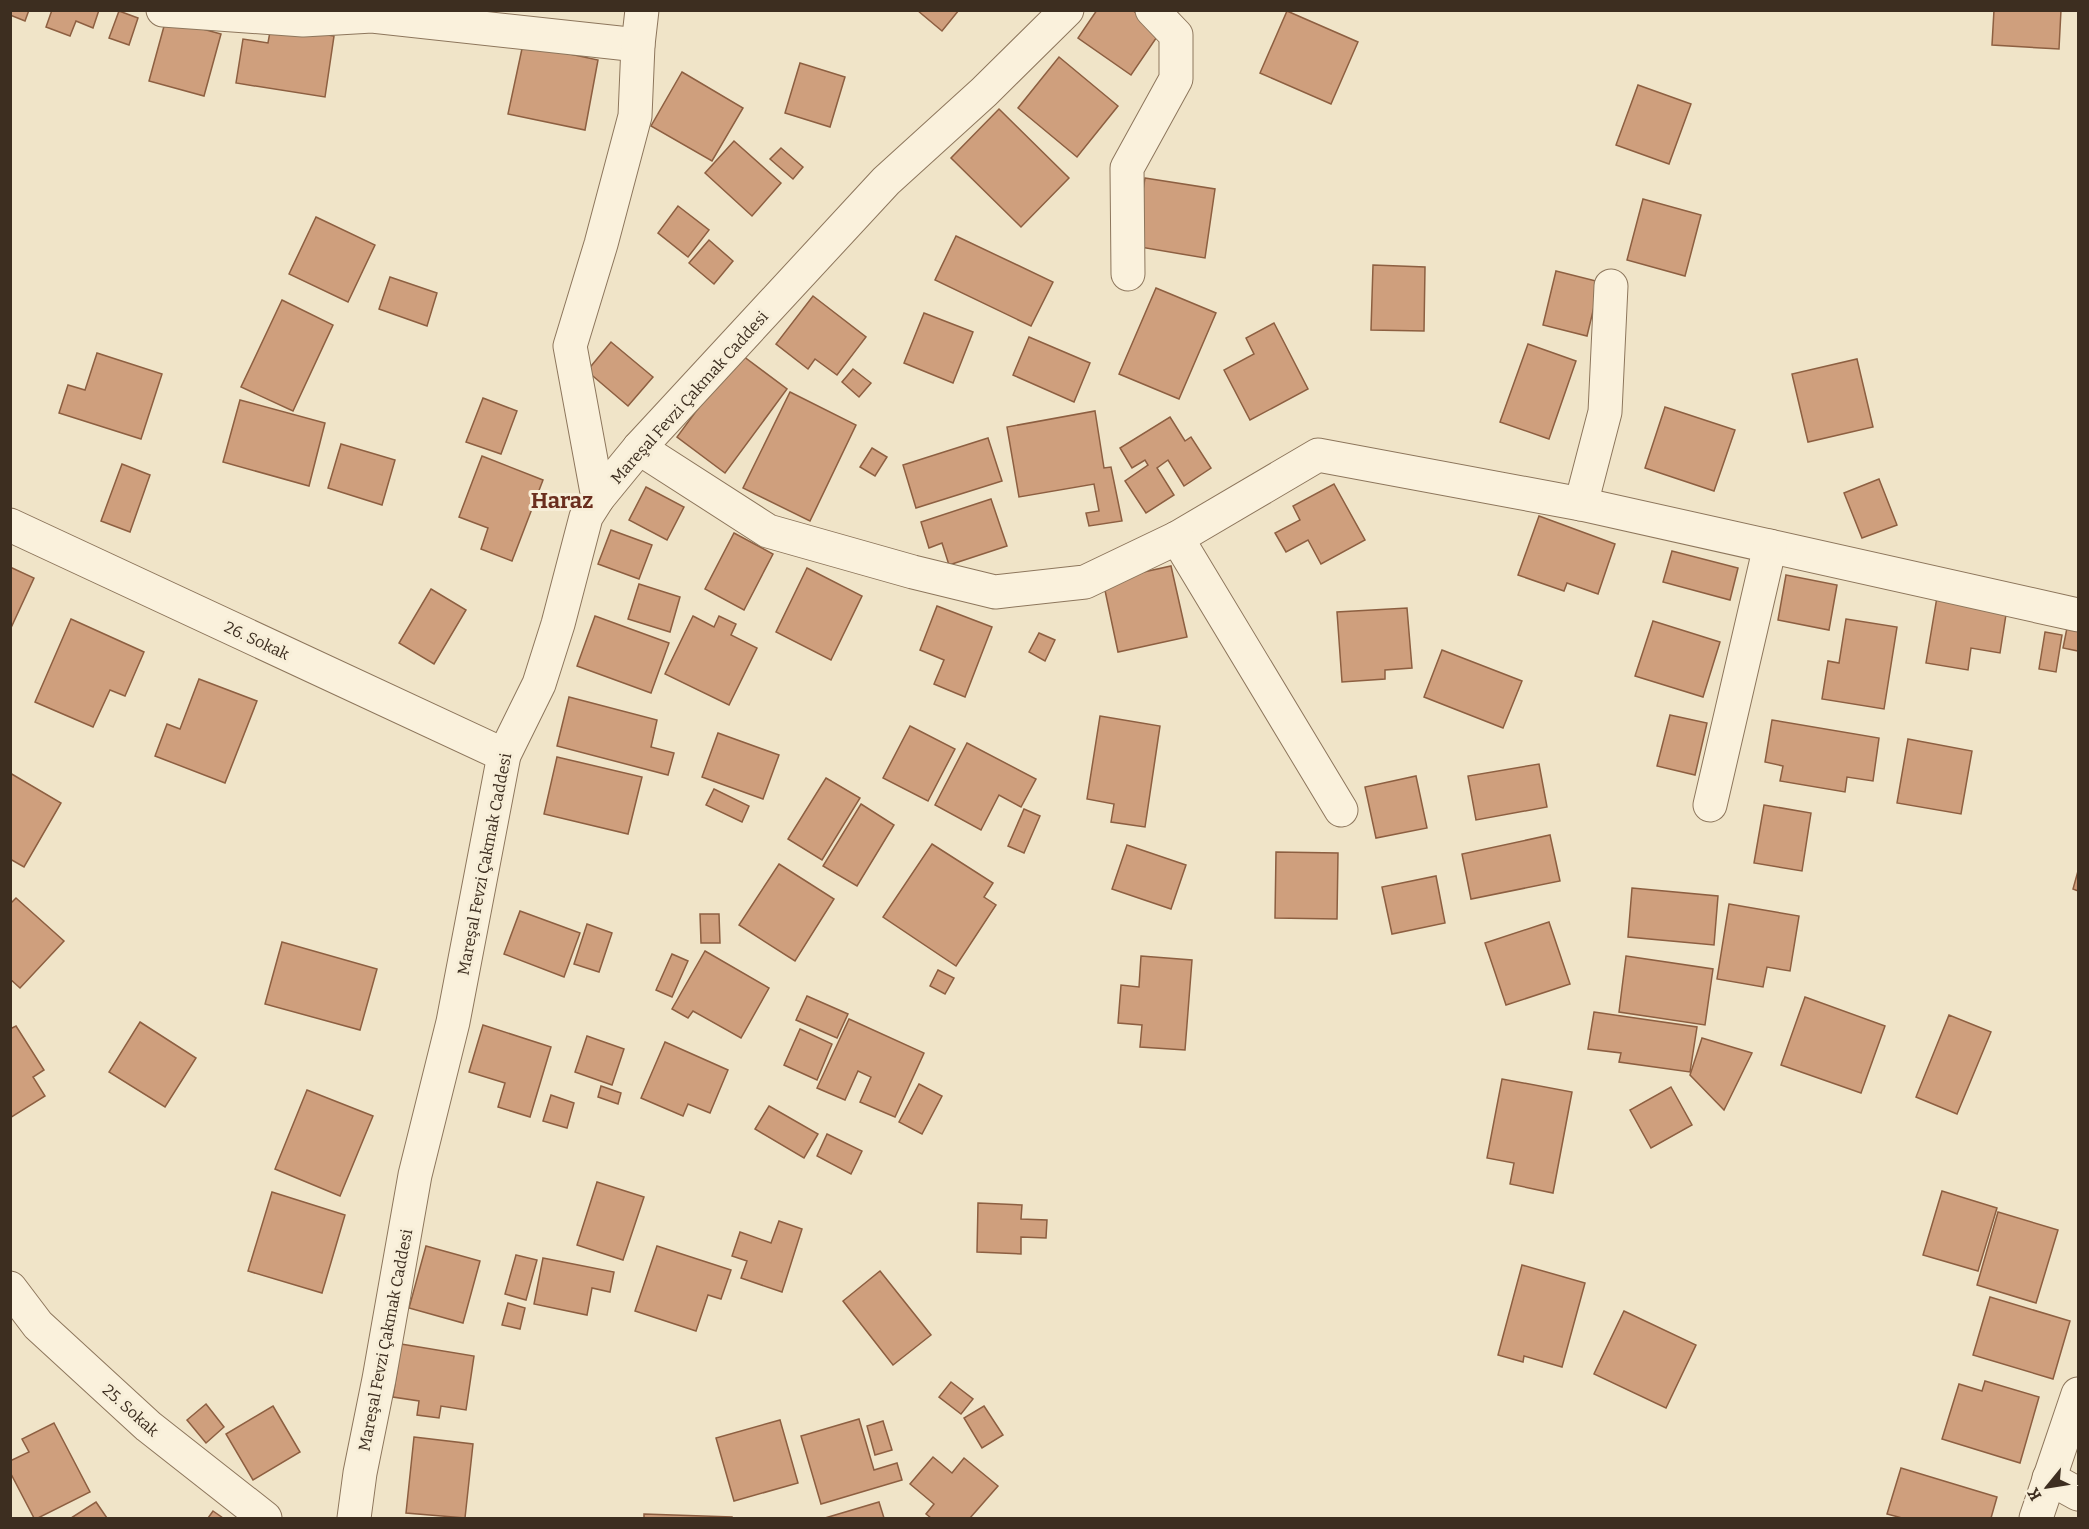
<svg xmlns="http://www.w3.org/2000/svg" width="2089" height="1529" font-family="Bitter,serif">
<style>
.building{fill:#cf9f7d;stroke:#8d5f41;stroke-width:1.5}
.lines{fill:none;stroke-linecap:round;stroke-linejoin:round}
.minor-casing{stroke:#8d765c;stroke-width:35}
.minor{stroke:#faf1dc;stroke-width:33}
.labels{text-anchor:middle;stroke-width:6;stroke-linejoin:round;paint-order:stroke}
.street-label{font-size:16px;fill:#3d2e20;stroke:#f7eed8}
.district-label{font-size:22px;font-weight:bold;fill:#6b2e1e;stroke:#f7eed8}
</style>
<rect width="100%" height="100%" fill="#f0e4c8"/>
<g class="building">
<path d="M10,10H29L25,21L10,15Z"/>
<path d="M52,10H99L93,28L76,21L70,36L46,27Z"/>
<path d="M917,10H959L942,31Z"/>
<path d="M1097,10H1132L1161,31L1131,75L1078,38Z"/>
<path d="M1994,10H2061L2059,49L1992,45Z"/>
<path d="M119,11L138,18L129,45L109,38Z"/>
<path d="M1287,11L1358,42L1331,104L1260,73Z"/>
<path d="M166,19L221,34L204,96L149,81Z"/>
<path d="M271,26L334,36L325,97L236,83L243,39L268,43Z"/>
<path d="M523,44L598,60L585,130L508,114Z"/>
<path d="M1059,57L1118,106L1077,157L1018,108Z"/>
<path d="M800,63L845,77L830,127L785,113Z"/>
<path d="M682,72L743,108L712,161L651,126Z"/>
<path d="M1638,85L1691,104L1669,164L1616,145Z"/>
<path d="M999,109L1069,178L1021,227L951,158Z"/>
<path d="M734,141L781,183L752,216L705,173Z"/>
<path d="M781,148L803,167L793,179L770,159Z"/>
<path d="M1145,178L1215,189L1205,258L1134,246Z"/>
<path d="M1643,199L1701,215L1685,276L1627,260Z"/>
<path d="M678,206L709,230L688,257L658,233Z"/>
<path d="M316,217L375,245L348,302L289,274Z"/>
<path d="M956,236L1053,282L1031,326L935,280Z"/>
<path d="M709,240L733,261L714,284L689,263Z"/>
<path d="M1373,265L1425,267L1424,331L1371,330Z"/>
<path d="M1556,271L1600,282L1587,336L1543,325Z"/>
<path d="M390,277L437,293L427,326L379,309Z"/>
<path d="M1156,288L1216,313L1179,399L1119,374Z"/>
<path d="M813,296L866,337L837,375L815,359L808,369L776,344Z"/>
<path d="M282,300L333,325L293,411L241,387Z"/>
<path d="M924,313L973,332L953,383L904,363Z"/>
<path d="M1274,323L1308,389L1250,420L1224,370L1254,354L1246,338Z"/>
<path d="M1029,337L1090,363L1074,402L1013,375Z"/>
<path d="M611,342L653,377L628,406L587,371Z"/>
<path d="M1528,344L1576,361L1549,439L1500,422Z"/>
<path d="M97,353L162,374L141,439L59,413L68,385L85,390Z"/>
<path d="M739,353L787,389L725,473L677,437Z"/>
<path d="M1857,359L1873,427L1808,442L1792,374Z"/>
<path d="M853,369L871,383L859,397L842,382Z"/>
<path d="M790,392L856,425L810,521L743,488Z"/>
<path d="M483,398L517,411L501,454L466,442Z"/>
<path d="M240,400L325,423L309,486L223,462Z"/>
<path d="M1665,407L1735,430L1714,491L1645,468Z"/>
<path d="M1095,411L1104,468L1111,467L1122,521L1089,526L1086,513L1099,511L1094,484L1019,497L1007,427Z"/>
<path d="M1170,417L1185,441L1191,437L1211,468L1184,486L1168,460L1157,468L1174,495L1146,513L1125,481L1148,465L1145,460L1132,468L1120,448Z"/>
<path d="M988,438L1002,481L916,508L903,465Z"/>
<path d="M341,444L395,460L382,505L328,488Z"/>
<path d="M872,448L887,457L875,476L860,467Z"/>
<path d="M482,456L543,480L512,561L481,549L488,528L459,517Z"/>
<path d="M122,464L150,475L130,532L101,521Z"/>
<path d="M1879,479L1897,525L1862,538L1844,493Z"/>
<path d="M1334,484L1365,540L1321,564L1308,540L1286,552L1275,533L1300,520L1293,506Z"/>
<path d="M646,487L684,507L667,540L629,520Z"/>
<path d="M991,499L1007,546L949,565L942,543L929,548L921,522Z"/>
<path d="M1539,516L1615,544L1598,594L1567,583L1564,591L1518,575Z"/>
<path d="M611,530L652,545L639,579L598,564Z"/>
<path d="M734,533L773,554L744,610L705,589Z"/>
<path d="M1672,551L1738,568L1730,600L1663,582Z"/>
<path d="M1171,566L1187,637L1118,652L1103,581Z"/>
<path d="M10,567L34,578L10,630Z"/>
<path d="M807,568L862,596L831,660L776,632Z"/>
<path d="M1786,575L1837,585L1829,630L1778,620Z"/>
<path d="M639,584L680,597L670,632L628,619Z"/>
<path d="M431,589L466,610L434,664L399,643Z"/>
<path d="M1937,597L2007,608L2000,653L1971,648L1968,670L1926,663Z"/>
<path d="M937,606L992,627L965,697L934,684L944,660L920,650Z"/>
<path d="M1407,608L1412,668L1385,670V679L1342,682L1337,612Z"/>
<path d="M595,616L669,643L651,693L577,666Z"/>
<path d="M693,616L714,627L719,616L736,624L731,635L757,648L729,705L665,674Z"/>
<path d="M71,619L144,652L125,696L110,690L93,727L35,702Z"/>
<path d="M1846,619L1897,627L1884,709L1822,699L1828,661L1839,663Z"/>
<path d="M1653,621L1720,642L1703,697L1635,676Z"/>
<path d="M2068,623L2078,626V651L2063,648Z"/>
<path d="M2045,632L2062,635L2056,672L2039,669Z"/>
<path d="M1039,633L1055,640L1045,661L1029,652Z"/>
<path d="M1442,650L1522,681L1503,728L1424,697Z"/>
<path d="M199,679L257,701L225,783L155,756L167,724L180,729Z"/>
<path d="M569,697L657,720L651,747L674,753L668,775L557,746Z"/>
<path d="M1670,715L1707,723L1695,775L1657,766Z"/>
<path d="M1100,716L1160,726L1145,827L1111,822L1114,804L1087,799Z"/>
<path d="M1772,720L1879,738L1873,781L1847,777L1845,792L1780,781L1783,766L1765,762Z"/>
<path d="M910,726L955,749L928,801L883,778Z"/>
<path d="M718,733L779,755L763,799L702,777Z"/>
<path d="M1908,739L1972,751L1961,814L1897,803Z"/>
<path d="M967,743L1036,779L1021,807L999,795L981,830L935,805Z"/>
<path d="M557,757L642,777L628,834L544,814Z"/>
<path d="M1539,764L1547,807L1476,820L1468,776Z"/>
<path d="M10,773L61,803L24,867L10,859Z"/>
<path d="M1416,776L1427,828L1376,838L1365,787Z"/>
<path d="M826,778L860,798L822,860L788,839Z"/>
<path d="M714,789L749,806L742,822L706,805Z"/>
<path d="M861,804L894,825L857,886L823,866Z"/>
<path d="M1764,805L1811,813L1802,871L1754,863Z"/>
<path d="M1024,809L1040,816L1024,853L1008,846Z"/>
<path d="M1550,835L1560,881L1471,899L1462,854Z"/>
<path d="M932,844L993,883L984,897L996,905L956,966L883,917Z"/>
<path d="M1127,845L1186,865L1171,909L1112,889Z"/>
<path d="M1276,852L1338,853L1337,919L1275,918Z"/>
<path d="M779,864L834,899L795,961L739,925Z"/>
<path d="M2078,871V891L2073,889Z"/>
<path d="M1436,876L1445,923L1392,934L1382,887Z"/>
<path d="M1632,888L1718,896L1714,945L1628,937Z"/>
<path d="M16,898L64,941L20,988L10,979V904Z"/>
<path d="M1729,904L1799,916L1790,971L1767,967L1763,987L1717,979Z"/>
<path d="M520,911L580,933L564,977L504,954Z"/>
<path d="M700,914H719L720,943H701Z"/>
<path d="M1549,922L1570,984L1506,1005L1485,943Z"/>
<path d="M587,924L612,933L599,972L574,964Z"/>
<path d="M282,942L377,969L360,1030L265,1004Z"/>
<path d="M705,951L769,988L741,1038L693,1011L688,1018L672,1009Z"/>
<path d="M672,954L688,961L672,997L656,990Z"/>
<path d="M1141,956L1192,960L1185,1050L1140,1047L1142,1025L1118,1023L1121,985L1139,987Z"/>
<path d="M1626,956L1713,969L1705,1025L1619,1012Z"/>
<path d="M938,970L954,978L945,994L930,986Z"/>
<path d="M807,996L848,1014L837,1038L796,1020Z"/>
<path d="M1805,997L1885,1026L1861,1093L1781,1065Z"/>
<path d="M1594,1012L1697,1027L1690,1072L1619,1062L1621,1053L1588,1049Z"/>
<path d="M1949,1015L1991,1032L1957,1114L1916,1097Z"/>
<path d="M849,1019L924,1053L895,1117L860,1102L871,1077L858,1071L845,1100L817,1088Z"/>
<path d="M140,1022L196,1058L165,1107L109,1072Z"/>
<path d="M483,1025L551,1047L530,1117L498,1107L505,1083L469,1072Z"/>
<path d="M16,1026L44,1070L33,1077L45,1096L10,1118V1029Z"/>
<path d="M800,1029L832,1044L817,1080L784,1065Z"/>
<path d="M587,1036L624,1049L612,1085L575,1072Z"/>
<path d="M1702,1038L1752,1053L1724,1110L1690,1075Z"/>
<path d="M665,1042L728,1070L710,1113L688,1104L683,1116L641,1098Z"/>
<path d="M1502,1079L1572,1092L1553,1193L1510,1184L1514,1163L1487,1158Z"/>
<path d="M919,1084L942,1096L922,1134L899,1122Z"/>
<path d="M601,1086L621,1093L618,1104L598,1097Z"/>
<path d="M1671,1087L1692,1125L1651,1148L1630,1110Z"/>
<path d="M307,1090L373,1116L340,1196L275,1169Z"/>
<path d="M551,1095L574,1103L567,1128L543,1121Z"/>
<path d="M769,1106L818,1134L804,1158L755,1129Z"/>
<path d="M827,1134L862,1151L851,1174L817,1156Z"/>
<path d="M597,1182L644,1197L623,1260L577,1245Z"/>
<path d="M1942,1191L1997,1208L1978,1271L1923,1255Z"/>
<path d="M272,1192L345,1215L322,1293L248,1271Z"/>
<path d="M978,1203L1022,1205L1021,1219L1047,1220L1046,1238L1021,1237V1254L977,1252Z"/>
<path d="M1998,1212L2058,1230L2036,1303L1977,1285Z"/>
<path d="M779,1221L802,1229L782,1292L741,1278L747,1261L732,1256L740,1232L771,1243Z"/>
<path d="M426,1246L480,1261L463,1323L409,1308Z"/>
<path d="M657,1246L731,1270L721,1299L708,1295L696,1331L635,1311Z"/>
<path d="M516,1255L537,1260L526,1300L505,1294Z"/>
<path d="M543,1258L614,1272L610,1292L592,1288L587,1315L534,1304Z"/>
<path d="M1522,1265L1585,1283L1562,1367L1524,1356L1523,1362L1498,1355Z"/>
<path d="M880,1271L931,1335L893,1365L843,1301Z"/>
<path d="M1990,1297L2070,1321L2053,1379L1973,1355Z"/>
<path d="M508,1303L525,1308L520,1329L502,1325Z"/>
<path d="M1624,1311L1696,1345L1666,1408L1594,1374Z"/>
<path d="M401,1344L474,1356L466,1410L441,1406L439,1418L417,1415L419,1401L393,1397Z"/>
<path d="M1985,1381L2039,1397L2020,1463L1942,1439L1959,1384L1982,1391Z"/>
<path d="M951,1382L973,1399L961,1414L939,1397Z"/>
<path d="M206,1404L224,1427L206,1443L187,1420Z"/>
<path d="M273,1406L300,1452L253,1480L226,1434Z"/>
<path d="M984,1406L1003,1435L982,1448L964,1418Z"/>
<path d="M859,1419L874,1470L897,1463L902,1480L821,1504L801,1436Z"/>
<path d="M780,1420L798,1483L734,1501L716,1438Z"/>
<path d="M883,1421L892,1450L875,1455L867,1426Z"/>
<path d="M54,1423L90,1492L38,1518H34L10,1472V1461L29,1452L22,1439Z"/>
<path d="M414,1437L473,1444L465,1518L406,1513Z"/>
<path d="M933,1457L952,1473L964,1458L998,1486L970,1518H931L926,1514L934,1504L910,1484Z"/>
<path d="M1901,1468L1997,1497L1991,1518H1902L1887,1514Z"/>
<path d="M96,1502L107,1518H71Z"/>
<path d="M879,1502L884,1518H825Z"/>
<path d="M213,1511L223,1518H208Z"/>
<path d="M644,1514L732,1517V1518H644Z"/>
</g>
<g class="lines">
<defs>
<g id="minor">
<path d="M163,10L303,20L372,16L638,45"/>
<path d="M1128,274L1127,168L1176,79V35L1152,10"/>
<path d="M639,448L768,531L913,572L995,592L1085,582L1177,538L1318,455L1581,504L2078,615"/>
<path d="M598,498L570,346L601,244L635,116L638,45L642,10"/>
<path d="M1581,504L1605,412L1611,286"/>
<path d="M10,525L504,755"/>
<path d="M1177,538L1341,810"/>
<path d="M1710,805L1770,546"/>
<path d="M10,1288L38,1325L148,1426L265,1518"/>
<path d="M2049,1478L2078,1494"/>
<path d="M354,1518L360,1473L379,1379L415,1175L453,1022L504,755L539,684L558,624L586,517L598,498L639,448L886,181L984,92L1067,10"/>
<path d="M2036,1518L2078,1394"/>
</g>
</defs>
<use href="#minor" class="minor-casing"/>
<use href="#minor" class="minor"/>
</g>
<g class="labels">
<g class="street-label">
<text transform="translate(689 397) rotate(-48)" y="6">Mareşal Fevzi Çakmak Caddesi</text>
<text transform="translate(257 640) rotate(25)" y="6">26. Sokak</text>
<text transform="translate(484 864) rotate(-79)" y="6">Mareşal Fevzi Çakmak Caddesi</text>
<text transform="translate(385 1340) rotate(-79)" y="6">Mareşal Fevzi Çakmak Caddesi</text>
<text transform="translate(131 1410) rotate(42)" y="6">25. Sokak</text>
</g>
<g class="district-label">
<text x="562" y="508">Haraz</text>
</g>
</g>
<rect width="2089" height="1529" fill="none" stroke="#3d2e20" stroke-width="24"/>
<g transform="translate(2047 1487) rotate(240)" stroke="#f7eed8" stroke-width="4.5" paint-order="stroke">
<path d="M0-4.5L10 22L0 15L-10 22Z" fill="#3d2e20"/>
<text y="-9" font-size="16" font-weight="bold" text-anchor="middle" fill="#3d2e20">K</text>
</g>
</svg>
